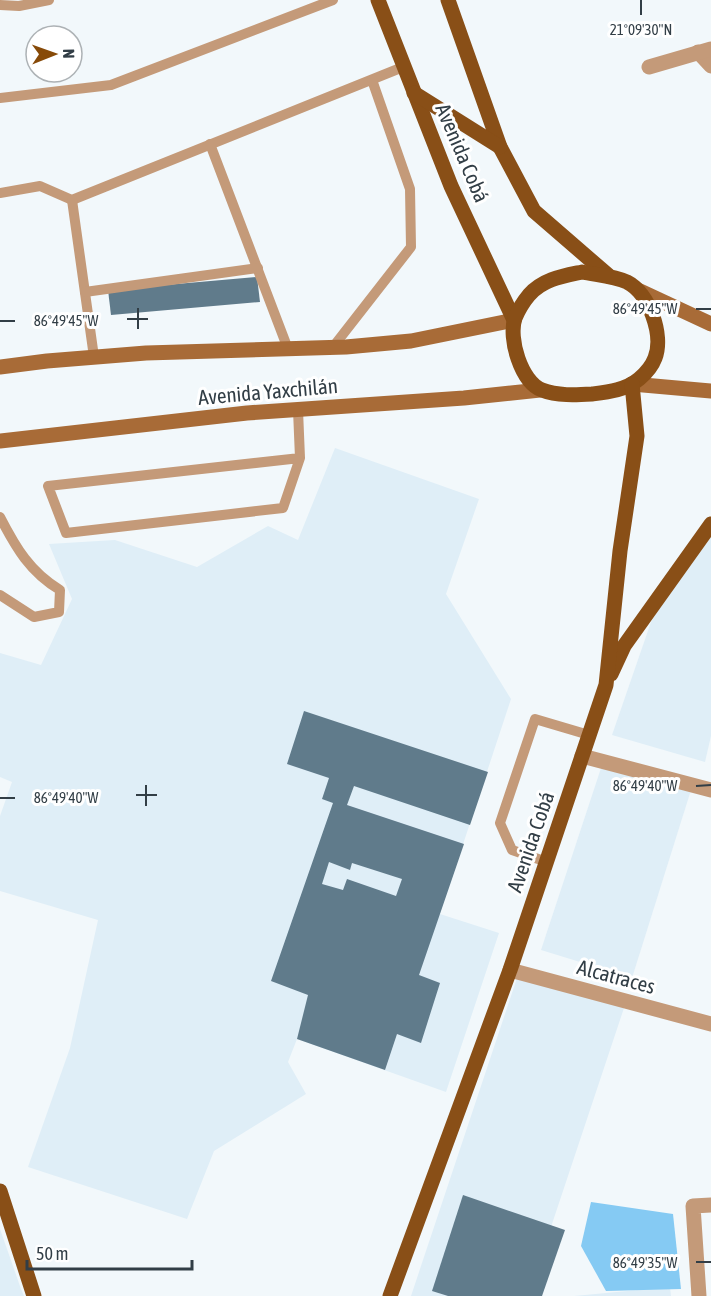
<svg xmlns="http://www.w3.org/2000/svg" width="711" height="1296" font-family="'Asap Condensed',sans-serif">
<style>
.built{fill:#dfeef7}
.forest{fill:#85caf3}
.building{fill:#607b8b;fill-rule:evenodd}
.lines{fill:none;stroke-linecap:round;stroke-linejoin:round}
.lane{stroke:#c49a79;stroke-width:10}
.street{stroke:#c49a79;stroke-width:15}
.secondary{stroke:#a86b37;stroke-width:15}
.primary{stroke:#894f17;stroke-width:15}
.ticks{fill:none;stroke:#323e46;stroke-width:2}
.labels{text-anchor:middle;stroke-width:6;stroke-linejoin:round;paint-order:stroke}
.street-label{font-size:21px;fill:#323e46;stroke:#fff}
.ticks-label{font-size:15px;text-anchor:middle;fill:#323e46;stroke:#fff;stroke-width:6;stroke-linejoin:round;paint-order:stroke}
</style>
<rect width="100%" height="100%" fill="#f2f8fb"/>
<g class="built">
<path d="M335,448L479,499L446,594L511,699L440,914L499,933L446,1092L297,1039L288,1062L306,1094L214,1151L187,1219L28,1167L70,1048L98,920L0,891V816L12,782L0,777V653L41,665L72,599L49,544L115,540L197,567L268,526L298,540Z"/>
<path d="M711,527V736L705,762L612,735L651,622L702,535Z"/>
<path d="M603,762L691,790L632,978L541,950Z"/>
<path d="M519,972L624,1008L528,1296H411Z"/>
<path d="M0,1229L21,1289L24,1296H0Z"/>
<path d="M670,1287L671,1296H574Z"/>
</g>
<path class="forest" d="M591,1202L673,1214L681,1289L606,1291L581,1246Z"/>
<g class="building">
<path d="M257,277L260,302L111,315L108,290Z"/>
<path d="M304,711L488,772L470,825L354,786L347,805L464,844L419,975L440,983L421,1043L397,1034L385,1070L297,1039L308,995L271,981L333,803L322,799L329,778L287,764ZM329,862L350,870L352,863L402,879L396,896L347,879L343,890L322,884Z"/>
<path d="M463,1195L565,1230L542,1296H448L432,1291Z"/>
</g>
<g class="lines">
<g class="lane">
<path d="M0,5L19,6L49,0"/>
<path d="M0,98L111,85L333,0"/>
<path d="M210,144L288,349"/>
<path d="M0,193L40,186L72,200L403,67"/>
<path d="M72,200L94,357"/>
<path d="M85,292L258,268"/>
<path d="M333,347L411,247L410,189L372,80"/>
<path d="M298,410L300,458L283,508L66,533L48,486L300,458"/>
<path d="M0,517C16,548 30,572 60,590L59,612L34,617L0,595"/>
<path d="M547,862L512,850L500,823L535,719L589,735"/>
</g>
<g class="street">
<path d="M698,52L711,66"/>
<path d="M649,67L711,49"/>
<path d="M582,756L711,790"/>
<path d="M510,970L711,1024"/>
<path d="M699,1296L693,1206L711,1205"/>
</g>
<g class="secondary">
<path d="M638,290L711,324"/>
<path d="M0,367L47,361L146,353L346,347L411,341L514,320"/>
<path d="M632,384L711,391"/>
<path d="M0,441L247,413L464,398L540,390"/>
</g>
<g class="primary">
<path d="M378,0L451,186L514,320"/>
<path d="M448,0L500,147L534,211L609,276"/>
<path d="M414,93L500,147"/>
<path d="M582,272C596,275 614,276 627,282C649,293 664,335 655,358C652,366 645,374 639,379C626,390 608,392 592,394C576,395 557,396 542,390C521,382 508,338 515,318C518,311 524,301 529,295C543,279 563,276 582,272Z"/>
<path d="M611,674L624,646L711,524"/>
<path d="M0,1191L34,1296"/>
<path d="M390,1296L510,970L606,685L620,551L637,436L632,384"/>
</g>
</g>
<path class="ticks" d="M641,0V15M138,308V329M696,309H711M127,319H148M0,321H15M146,785V806M696,786L711,785M136,795H157M0,798H15M696,1262H711"/>
<g class="labels">
<g class="street-label">
<text transform="translate(462 153) rotate(67)" y="7">Avenida Cobá</text>
<text transform="translate(268 392) rotate(-5)" y="7">Avenida Yaxchilán</text>
<text transform="translate(531 842) rotate(-71)" y="7">Avenida Cobá</text>
<text transform="translate(616 977) rotate(15)" y="7">Alcatraces</text>
</g>
</g>
<g class="ticks-label">
<text x="641" y="35">21°09'30"N</text>
<text x="645" y="314">86°49'45"W</text>
<text x="66" y="326">86°49'45"W</text>
<text x="645" y="791">86°49'40"W</text>
<text x="66" y="803">86°49'40"W</text>
<text x="645" y="1268">86°49'35"W</text>
</g>
<g transform="translate(54 54) rotate(89)"><circle r="28" fill="#ffffff" stroke="#adb2b5" stroke-width="1.5"/>
<path d="M0-4.5L10 22L0 15L-10 22Z" fill="#874a08"/>
<text y="-9" font-size="16" font-weight="bold" text-anchor="middle" fill="#323e46">N</text>
</g>
<path d="M27 1260v9h165v-9" fill="none" stroke="#323e46" stroke-width="3"/>
<text x="36" y="1260" font-size="18" fill="#323e46" stroke="#ffffff" stroke-width="4.5" paint-order="stroke">50 m</text>
</svg>
